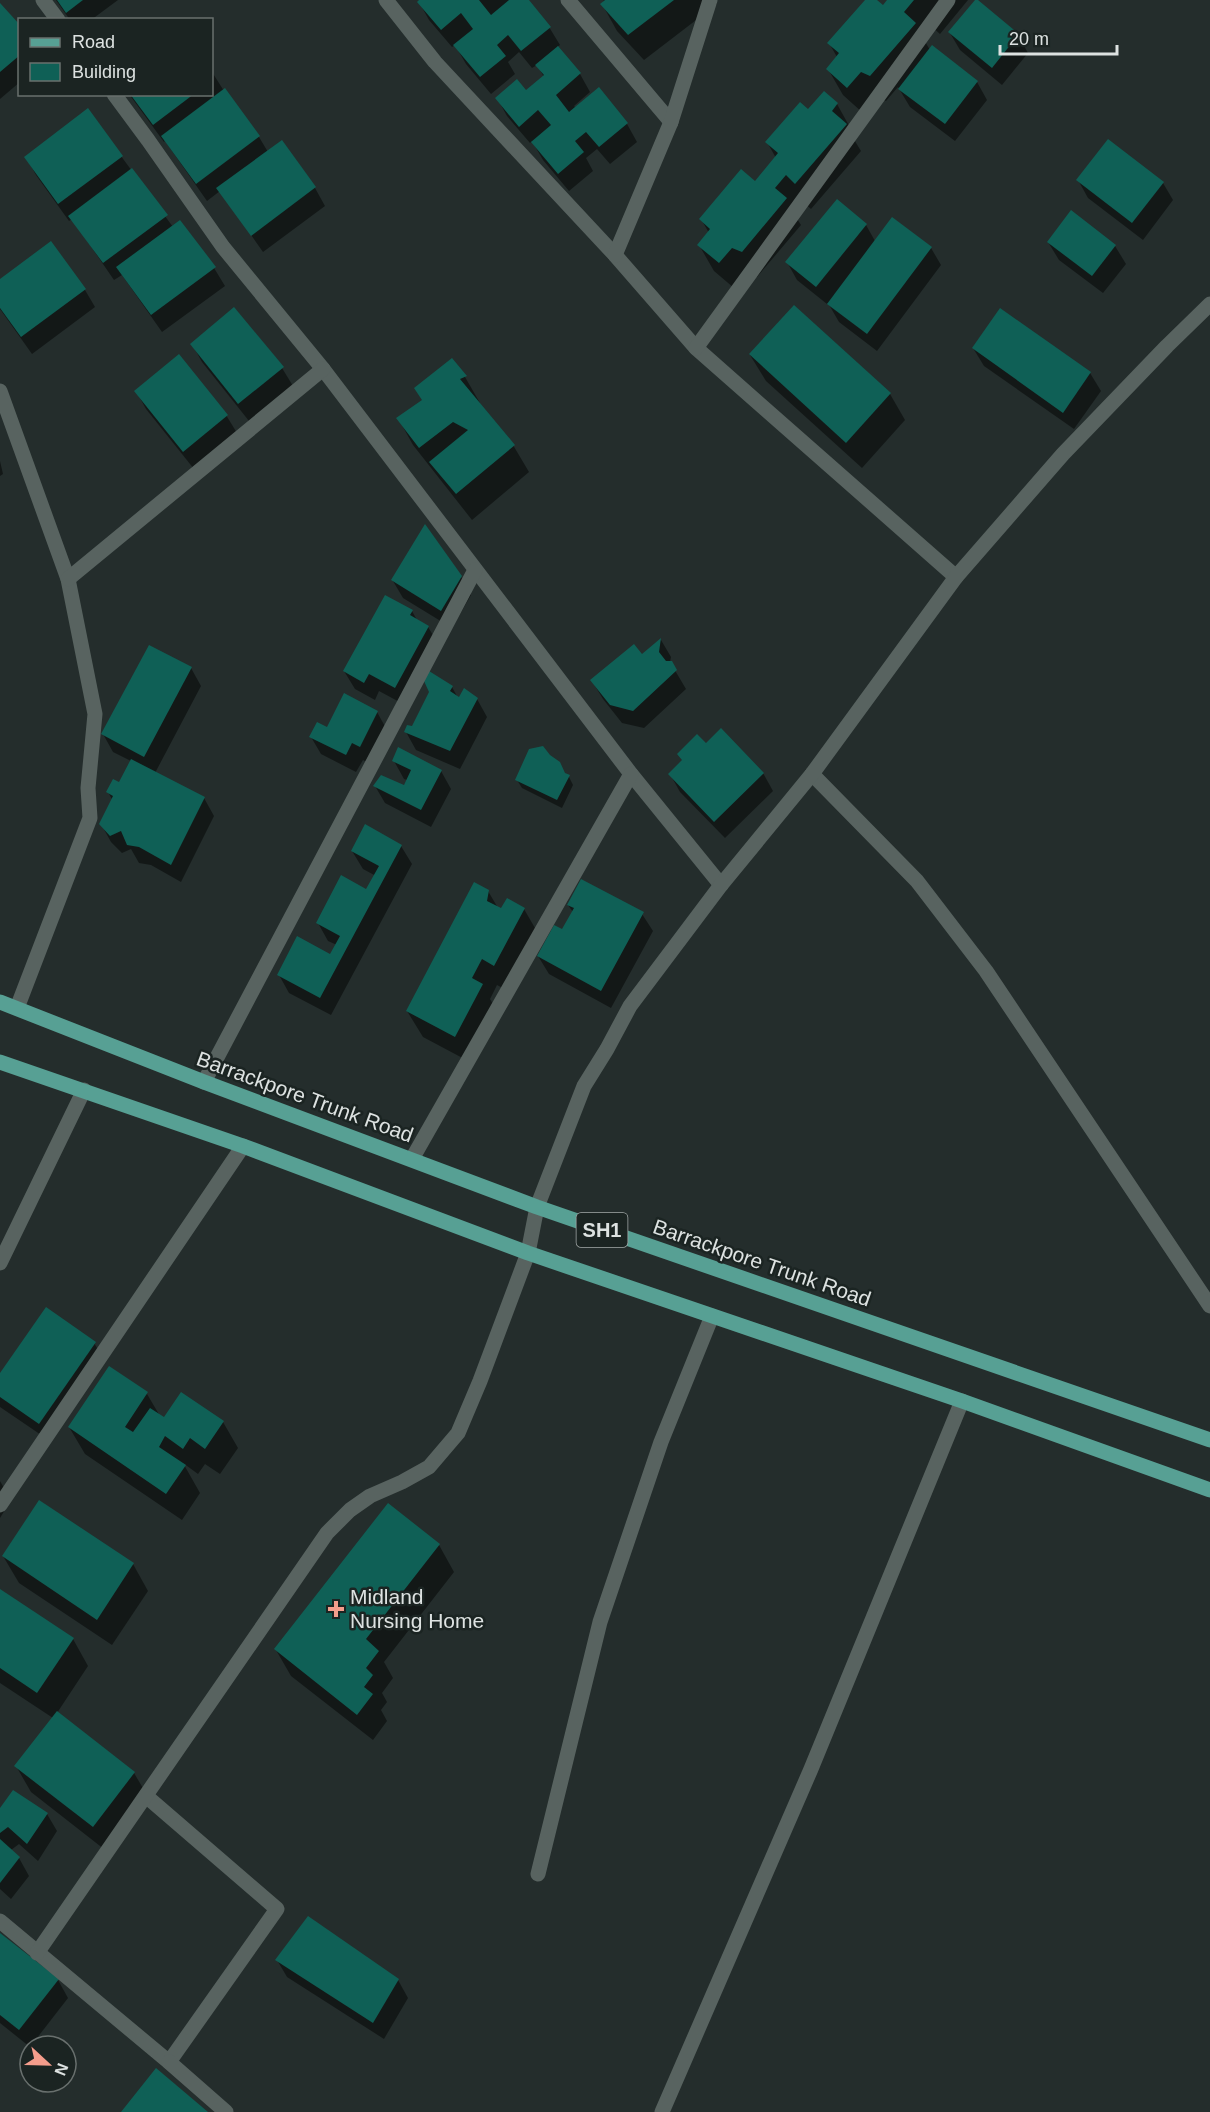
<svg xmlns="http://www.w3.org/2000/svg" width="1210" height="2112" font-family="Arial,sans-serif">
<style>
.shadow{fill:#0007}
.building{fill:#0f6056}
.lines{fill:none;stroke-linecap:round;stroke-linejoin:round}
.minor{stroke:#586360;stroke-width:15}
.major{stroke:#57a094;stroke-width:15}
.poi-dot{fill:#f49d8c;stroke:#1b2422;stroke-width:2}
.labels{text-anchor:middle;stroke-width:5;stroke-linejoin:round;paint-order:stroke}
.shield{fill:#1b2422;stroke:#a3a9a8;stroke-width:1.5}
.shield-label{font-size:20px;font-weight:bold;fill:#dde2e1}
.street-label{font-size:21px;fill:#dde2e1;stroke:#1b2422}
.poi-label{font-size:21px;fill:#dde2e1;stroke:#1b2422;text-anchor:start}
</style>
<rect width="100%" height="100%" fill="#242d2c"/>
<g class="shadow">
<path d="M56,0H118L91,20H70Z"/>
<path d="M421,0H527L549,27L560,45L557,47L580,74L590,92L574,106L576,108L627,124L637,142L610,164L597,149L586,158L593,171L569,191L543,160L532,141L530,143L507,116L497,98L526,92L544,77L537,65L532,68L519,52L508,62L515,74L491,94L466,64L455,45L452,47L429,20L419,2Z"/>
<path d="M604,0H715L717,4L644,60L617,31L602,4Z"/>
<path d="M867,0H875L883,7L889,0H968L940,34L930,25L921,35L930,50L977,82L987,100L955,141L910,107L898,87L886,101L876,97L863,113L843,95L828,69L837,57L829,43Z"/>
<path d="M0,5L20,27V82L0,99Z"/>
<path d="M950,33L1018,35L1028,53L1002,85L960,50Z"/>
<path d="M212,72L224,91L259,137L268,152L281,142L315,188L325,206L263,252L220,191L207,201L165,141L164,142L129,94H212Z"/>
<path d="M824,93L837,104L852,131L850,133L861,151L811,209L801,200L792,211L801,225L757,277L747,273L734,288L714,271L699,245L709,233L701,219L755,183L776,158L767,142L808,111Z"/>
<path d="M88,111L173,227L214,268L225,286L162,332L122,275L114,280L72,219L69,221L36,175L26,157Z"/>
<path d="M1078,180L1163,183L1173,200L1143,240L1088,198Z"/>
<path d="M837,201L866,225L875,241L931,248L941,265L877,351L839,322L828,303L827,304L797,280L787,262Z"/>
<path d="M1048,242L1115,246L1126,264L1103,293L1059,260Z"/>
<path d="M0,281L85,290L95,307L32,354L0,309Z"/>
<path d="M1000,310L1090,373L1101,391L1074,429L984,366L973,348Z"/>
<path d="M192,344L282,368L293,386L249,421L202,362Z"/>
<path d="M750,355L890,394L905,420L862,468L766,381Z"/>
<path d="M452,360L465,377L480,403H479L513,445L529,472L472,520L413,445L398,418L423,401Z"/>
<path d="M136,391L226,415L237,433L194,469L146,409Z"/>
<path d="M0,461L3,474L0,476Z"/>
<path d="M461,577L471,595L452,628L403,598L393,581Z"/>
<path d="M412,611L418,622L428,627L439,645L405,705L379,691L375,700L355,689L344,671Z"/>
<path d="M661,640L671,657L670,662L686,689L644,728L622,723L603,699L592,681L641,656Z"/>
<path d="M191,668L201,686L155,773L204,798L214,816L181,882L151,865L139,863L131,849L122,853L111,842L101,824L113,801L108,792L120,784L131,761L113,752L103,734Z"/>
<path d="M452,687L458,698L477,699L487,717L460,769L416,750L406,732L413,728Z"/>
<path d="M377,712L387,730L370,764L363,760L356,772L321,754L311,737Z"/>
<path d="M706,745L763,773L773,791L725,838L680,792L670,774Z"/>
<path d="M549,756L565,775L569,777L573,785L562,808L522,788L517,780Z"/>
<path d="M394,761L441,771L451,789L431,827L385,803L375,786H404L407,780L404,779Z"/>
<path d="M401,846L412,864L331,1015L289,993L279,975L331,956L337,945L328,941L318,923L367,891L376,876L363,869L352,851Z"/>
<path d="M488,891L498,908L524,909L539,935L510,992L497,985L490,999L497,1011L470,1062L423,1037L407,1011Z"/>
<path d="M568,905L642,914L653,931L611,1008L549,974L538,956L563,931L573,912Z"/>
<path d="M94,1343L105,1361L50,1441L0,1407V1375Z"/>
<path d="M147,1394L160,1416L164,1419L223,1422L238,1448L220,1474L205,1464L198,1474L183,1463L200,1493L182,1520L85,1454L69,1427Z"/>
<path d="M0,1481L11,1500L0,1518Z"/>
<path d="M39,1502L133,1564L148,1591L112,1645L19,1583L3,1556Z"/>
<path d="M388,1505L439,1545L454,1572L384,1662L393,1678L382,1693L387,1702L381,1710L387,1721L373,1740L291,1676L276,1650Z"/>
<path d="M0,1591L73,1639L88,1666L57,1713L134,1773L150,1800L109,1853L31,1792L16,1766L53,1718L0,1683Z"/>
<path d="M0,1810L47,1814L57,1831L38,1861L19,1844L11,1850L19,1858L29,1876L11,1899L0,1889Z"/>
<path d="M0,1935L58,1980L68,1998L30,2047L0,2023Z"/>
<path d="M277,1960L398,1980L408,1998L384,2039L287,1977Z"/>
</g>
<g class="building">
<path d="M57,0H83L66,13Z"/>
<path d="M419,0H479L491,15L509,0H529L551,27L521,51L508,35L497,45L506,56L480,77L453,45L473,29L461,13L441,30L417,2Z"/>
<path d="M605,0H674L628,35L600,4Z"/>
<path d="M865,0H877L883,5L887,0H914L904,12L916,23L870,76L861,72L847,88L826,69L839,53L827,43Z"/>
<path d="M975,0H978L1019,34L992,68L948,32Z"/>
<path d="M0,3L20,25V55L0,72Z"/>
<path d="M932,45L978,81L945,124L898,89Z"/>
<path d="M558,46L581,73L556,95L569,112L599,87L628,123L599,147L586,132L575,141L584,152L558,174L531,142L551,125L538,110L519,127L495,98L517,79L526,90L544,75L535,65Z"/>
<path d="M225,88L260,136L196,184L161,136Z"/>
<path d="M824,91L838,103L832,111L847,124L795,184L786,175L775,188L787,198L742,252L732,248L719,263L697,245L710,229L699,219L741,169L755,181L778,153L765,142L800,102L808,109Z"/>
<path d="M130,94H194L153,125Z"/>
<path d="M88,108L123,156L58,204L24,157Z"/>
<path d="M1108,139L1164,182L1132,223L1076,180Z"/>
<path d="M282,140L316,187L251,236L216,188Z"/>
<path d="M132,168L168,215L103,263L68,216Z"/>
<path d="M837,199L867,224L816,287L785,262Z"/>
<path d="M1071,210L1116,245L1092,276L1047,242Z"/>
<path d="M892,217L932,247L867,334L827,304Z"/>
<path d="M180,220L216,267L151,315L116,267Z"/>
<path d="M51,241L86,289L21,337L0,308V279Z"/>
<path d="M794,305L891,393L846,443L749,354Z"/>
<path d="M234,307L284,367L238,404L190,344Z"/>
<path d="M1000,308L1091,372L1063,413L972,348Z"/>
<path d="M179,354L228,415L183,452L134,391Z"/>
<path d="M452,358L467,376L460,379L515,445L456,494L429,462L468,430L453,422L419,448L396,418L422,400L414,388Z"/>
<path d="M425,524L462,576L441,611L391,580Z"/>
<path d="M385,595L413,610L410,615L429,626L395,688L369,674L364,683L343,671Z"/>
<path d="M661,638L659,652L666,661H672L677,670L633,711L610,705L590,680L634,644L642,654Z"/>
<path d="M149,645L192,667L144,757L101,734Z"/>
<path d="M429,671L453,686L450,691L459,697L464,688L478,698L450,751L404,732L407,725L412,726L429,692L424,681Z"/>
<path d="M344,693L378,711L360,747L352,743L346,755L309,737L317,722L327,727Z"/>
<path d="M721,728L764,773L714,822L668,774L682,760L677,754L697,734L706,743Z"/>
<path d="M543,746L550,755L560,762L565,773L570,775L557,800L515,780L529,749Z"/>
<path d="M398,747L442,770L421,810L373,786L381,775L404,785L411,770L392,761Z"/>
<path d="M131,759L205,797L171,865L139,847L127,845L121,831L110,836L99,824L113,796L106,792L113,779L119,782Z"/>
<path d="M365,824L402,845L320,998L277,975L297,936L330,954L340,936L316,923L341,875L366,889L379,866L351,851Z"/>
<path d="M581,879L644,912L601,991L537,956L554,925L562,929L574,908L567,905Z"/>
<path d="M474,882L489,890L487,901L501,908L507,898L525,908L494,966L482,959L472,978L483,984L455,1037L406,1011Z"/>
<path d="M46,1307L96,1342L39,1424L0,1397V1373Z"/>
<path d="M109,1366L148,1392L125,1427L133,1432L150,1408L164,1417L181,1392L224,1421L205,1449L190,1438L183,1449L165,1436L159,1447L186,1465L166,1494L68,1427Z"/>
<path d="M39,1500L134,1563L97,1620L2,1556Z"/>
<path d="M388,1503L440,1544L366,1639L379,1651L366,1668L373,1675L364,1687L373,1694L357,1715L274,1649Z"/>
<path d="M0,1589L74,1638L37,1693L0,1668Z"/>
<path d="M57,1711L135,1772L93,1827L14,1766Z"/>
<path d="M13,1790L48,1813L27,1844L8,1827L0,1833V1808Z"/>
<path d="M0,1839L20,1857L0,1883Z"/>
<path d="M308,1916L399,1979L373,2023L275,1960Z"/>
<path d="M0,1933L59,1979L19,2030L0,2015Z"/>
<path d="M156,2068L208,2112H121Z"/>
</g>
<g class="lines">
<g class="minor">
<path d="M43,0L58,20"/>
<path d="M386,0L435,62L615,255L696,348L956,577"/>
<path d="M568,0L671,122"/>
<path d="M114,94L148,140L223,247L323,369L631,774L721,885"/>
<path d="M615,255L671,122L710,0"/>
<path d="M696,348L948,0"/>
<path d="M0,391L68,579L95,714L88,788L90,818L17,1008"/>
<path d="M68,579L323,369"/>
<path d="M812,774L917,881L986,971L1210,1306"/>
<path d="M204,1082L475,570"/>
<path d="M412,1159L631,774"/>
<path d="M0,1263L84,1090"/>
<path d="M0,1505L243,1146"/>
<path d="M538,1874L600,1622L661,1442L712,1316"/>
<path d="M0,1921L169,2062L277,1909L146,1796"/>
<path d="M37,1953L327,1533L350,1510L370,1496L402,1482L429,1467L458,1433L480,1381L528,1253L537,1207L584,1086L607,1049L630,1006L721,885L812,774L956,577L1063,454L1167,346L1210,304"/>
<path d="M169,2062L226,2112"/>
<path d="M662,2112L811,1769L962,1401"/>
</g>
<g class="major">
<path d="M0,1002L204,1082L537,1207L1210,1440"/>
<path d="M0,1062L243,1146L528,1253L962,1401L1210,1490"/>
</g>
</g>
<path class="poi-dot" d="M333 1600h6v6h6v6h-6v6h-6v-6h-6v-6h6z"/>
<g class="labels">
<rect class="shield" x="576.5" y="1213" width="51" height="34" rx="4.5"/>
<g class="shield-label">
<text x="602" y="1237">SH1</text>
</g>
<g class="street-label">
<text transform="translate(305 1097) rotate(20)" y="7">Barrackpore Trunk Road</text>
<text transform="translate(762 1263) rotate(19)" y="7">Barrackpore Trunk Road</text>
</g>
<g class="poi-label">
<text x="350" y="1604">Midland<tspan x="350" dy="24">Nursing Home</tspan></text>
</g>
</g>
<rect x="18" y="18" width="195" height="78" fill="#1b2422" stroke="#69706e" stroke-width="1.5"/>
<rect x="30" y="38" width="30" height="9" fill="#57a094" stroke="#69706e" stroke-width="1.5"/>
<text x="72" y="48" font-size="18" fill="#dde2e1">Road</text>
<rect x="30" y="63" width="30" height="18" fill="#0f6056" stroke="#69706e" stroke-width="1.5"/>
<text x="72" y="78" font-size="18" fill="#dde2e1">Building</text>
<g transform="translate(48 2064) rotate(112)"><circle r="28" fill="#1b2422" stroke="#69706e" stroke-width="1.5"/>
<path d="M0-4.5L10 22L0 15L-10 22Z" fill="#f49d8c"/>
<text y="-9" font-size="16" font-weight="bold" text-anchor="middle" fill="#dde2e1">N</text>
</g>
<path d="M1000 45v9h117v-9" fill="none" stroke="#dde2e1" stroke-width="3"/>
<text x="1009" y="45" font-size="18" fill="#dde2e1" stroke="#1b2422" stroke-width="4.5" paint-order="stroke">20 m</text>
</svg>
